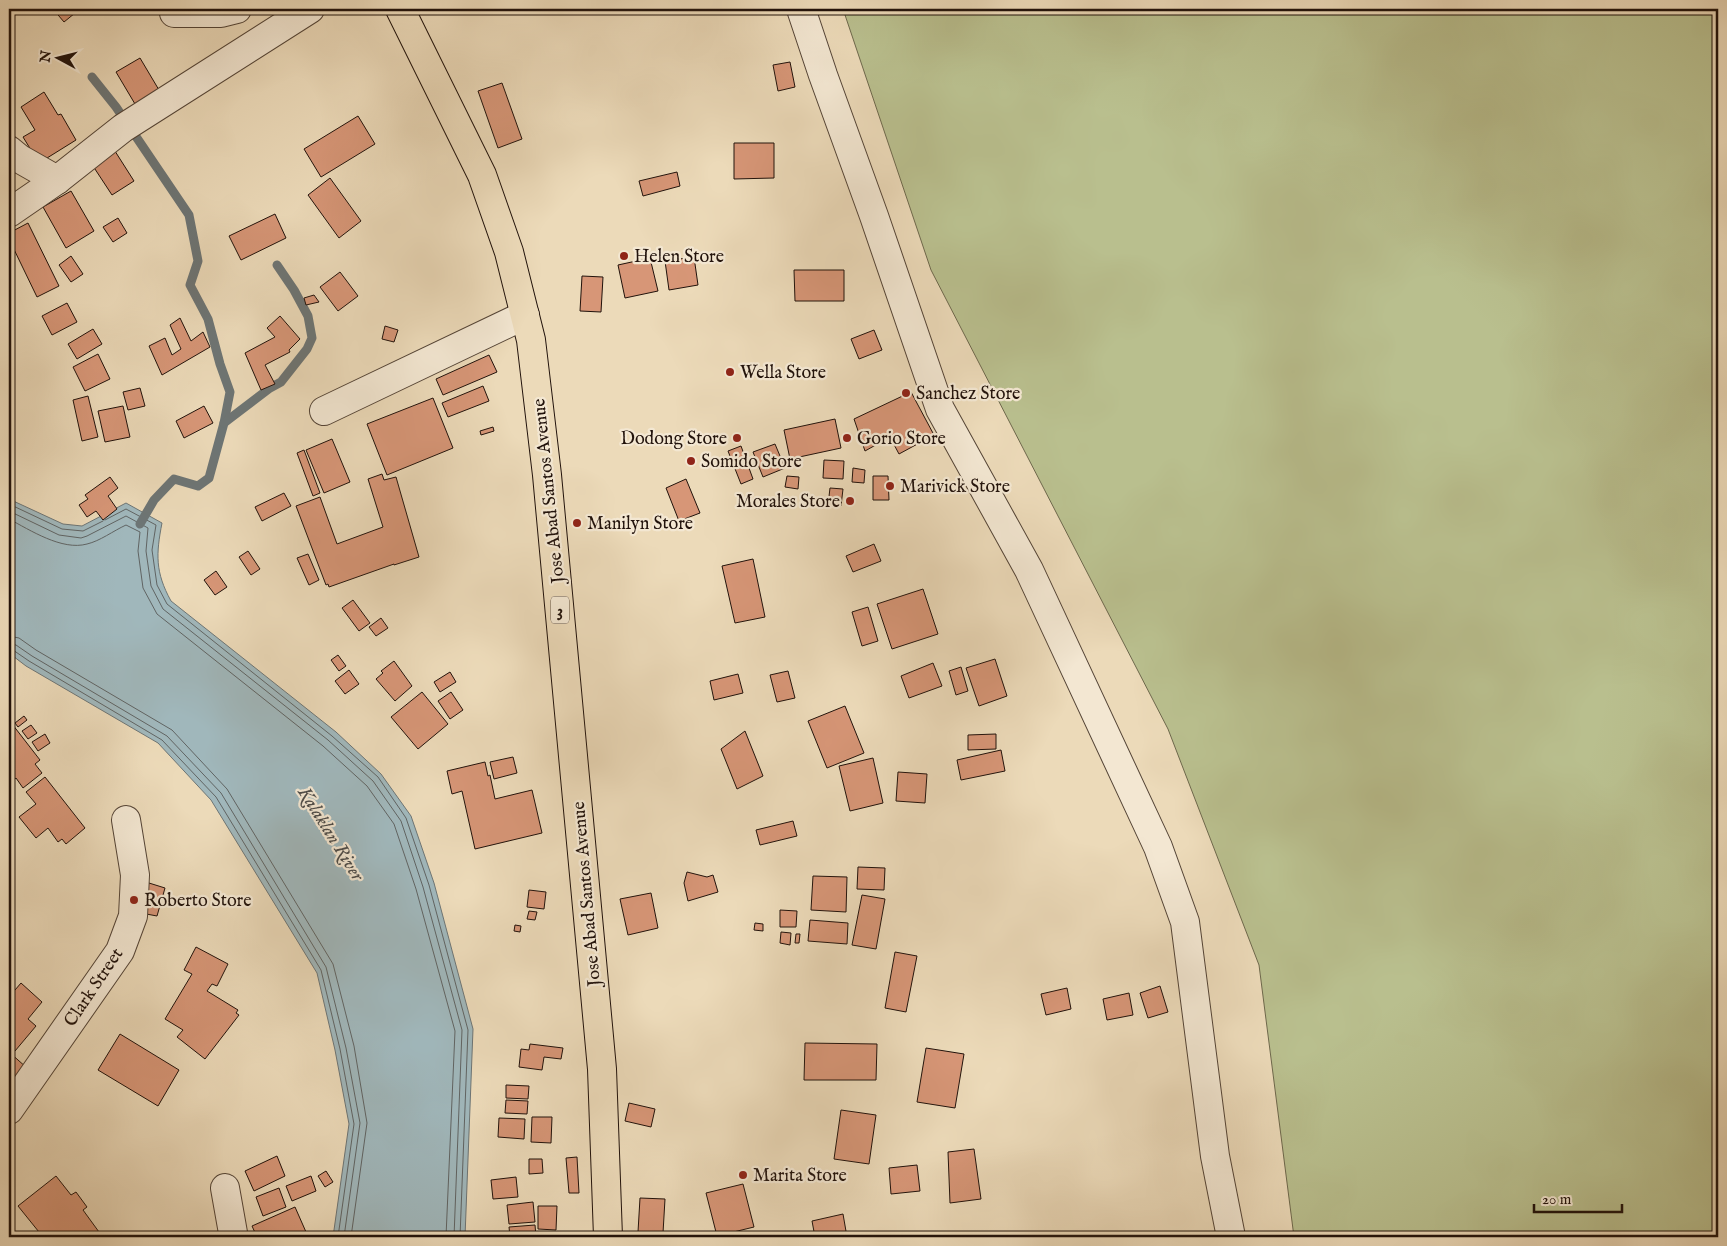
<svg xmlns="http://www.w3.org/2000/svg" width="1727" height="1246" font-family="'IM FELL English',serif">
<style>
.green{fill:#b9bf8e;stroke:#6d684c}
.water{fill:#a0b7bb;stroke:#6d7575}
.lines{fill:none;stroke-linecap:round;stroke-linejoin:round}
.shore{stroke:#606463;stroke-width:1}
.stream{stroke:#6d7575;stroke-width:9}
.building{fill:#d79677;stroke:#21120b}
.minor-casing{stroke:#544436;stroke-width:30}
.highway-casing{stroke:#21120b;stroke-width:30}
.minor{stroke:#f3e7d2;stroke-width:28}
.highway{stroke:#ecdab9;stroke-width:28}
.poi-dot{fill:#8f2418;stroke:#f3e7d2;stroke-width:2}
.labels{text-anchor:middle;stroke-width:4.5;stroke-linejoin:round;paint-order:stroke}
.shield{fill:#f3e7d2;stroke:#605247;stroke-width:1}
.shield-label{font-size:16px;font-weight:bold;fill:#21120b}
.poi-label{font-size:18px;fill:#21120b;stroke:#f3e7d2;text-anchor:start}
.street-label{font-size:18px;fill:#21120b;stroke:#f3e7d2}
.water-label{font-size:19px;font-style:italic;fill:#4d4c49;stroke:#f3e7d2}
</style>
<rect width="100%" height="100%" fill="#ecdab9"/>
<filter id="stains"><feTurbulence type="fractalNoise" baseFrequency=".004" numOctaves="4"/><feColorMatrix values="0 0 0 0 .2 0 0 0 0 .09 0 0 0 0 .02 0 0 0 .5 -.17"/></filter>
<radialGradient id="worn" r=".72"><stop offset=".6" stop-color="#630" stop-opacity="0"/><stop offset="1" stop-color="#630" stop-opacity=".3"/></radialGradient>
<path class="green" d="M843,9H1718V1237H1294L1259,965L1168,729L931,270Z"/>
<path class="water" d="M9,499L63,524L82,526L126,503L162,523C156,554 155,572 171,601L336,732L381,774L411,816L434,883L473,1029L465,1237H333L349,1124L335,1050L317,973L211,800L158,743L26,666L9,653Z"/>
<g class="lines">
<g class="shore">
<path d="M9,504L62,529L83,531L103,521"/>
<path d="M9,511L59,535L81,538L87,536L126,516L148,528L146,551L151,586L163,609L328,740L373,781L401,821L423,887L462,1030L454,1237"/>
<path d="M9,519C30,530 62,551 87,544C100,541 113,531 126,525L140,532L138,551L143,588L157,614L323,746L367,786L394,824L416,889L455,1031L446,1237"/>
<path d="M105,520L126,509L156,525L152,550L157,585L167,604L332,736L378,777L406,818L429,885L468,1030L460,1237"/>
<path d="M9,636L19,638L36,650L172,730L227,789L333,964L354,1046L367,1123L351,1237"/>
<path d="M9,643L16,645L32,656L167,736L221,793L326,967L346,1048L360,1123L344,1237"/>
<path d="M9,650H13L29,661L162,740L216,797L321,970L340,1049L354,1124L338,1237"/>
</g>
<g class="stream">
<path d="M92,77L116,107L189,215L198,261L190,285L208,319L220,364L230,392L224,423L209,478L198,486L174,479L154,500L140,524"/>
<path d="M224,423L270,388L281,382L307,349L312,338L308,316L294,290L277,265"/>
</g>
</g>
<g class="building">
<path d="M53,9H80L64,22Z"/>
<path d="M140,58L159,90L135,104L116,72Z"/>
<path d="M790,62L795,87L778,91L773,65Z"/>
<path d="M502,83L522,139L498,148L478,91Z"/>
<path d="M44,92L58,115L61,114L76,140L39,163L23,137L35,130L21,107Z"/>
<path d="M358,116L375,144L321,177L304,149Z"/>
<path d="M734,143H774V178L734,179Z"/>
<path d="M113,148L134,181L112,195L91,163Z"/>
<path d="M677,172L680,186L643,196L639,181Z"/>
<path d="M330,178L361,221L339,238L308,195Z"/>
<path d="M71,191L94,231L66,248L43,207Z"/>
<path d="M275,214L286,238L241,260L229,236Z"/>
<path d="M118,218L127,233L113,242L103,227Z"/>
<path d="M28,223L59,286L37,297L9,239V233Z"/>
<path d="M71,256L83,274L71,282L59,265Z"/>
<path d="M694,257L698,285L669,290L665,261Z"/>
<path d="M650,258L658,291L625,298L618,265Z"/>
<path d="M794,270H844V301H795Z"/>
<path d="M340,272L358,296L338,311L320,287Z"/>
<path d="M582,276L603,277L601,312L580,311Z"/>
<path d="M314,295L319,302L306,305L304,298Z"/>
<path d="M67,303L77,322L52,335L42,316Z"/>
<path d="M280,316L300,339L289,350L290,352L265,365L275,384L261,390L245,353L275,337L267,328Z"/>
<path d="M180,318L191,341L203,332L210,347L162,375L149,346L165,338L172,355L181,349L170,325Z"/>
<path d="M385,326L398,330L394,342L382,339Z"/>
<path d="M93,329L102,344L77,359L68,344Z"/>
<path d="M874,330L882,350L859,359L851,339Z"/>
<path d="M98,354L110,379L85,391L73,367Z"/>
<path d="M489,355L497,372L443,395L436,379Z"/>
<path d="M483,386L489,401L448,417L442,403Z"/>
<path d="M140,388L145,406L128,410L123,392Z"/>
<path d="M911,392L934,435L899,454L890,437L865,451L854,419Z"/>
<path d="M88,396L98,437L82,441L73,400Z"/>
<path d="M433,398L453,448L387,475L367,424Z"/>
<path d="M123,406L130,437L105,442L98,411Z"/>
<path d="M204,406L213,423L184,438L176,421Z"/>
<path d="M835,419L841,448L790,459L784,430Z"/>
<path d="M493,427L494,431L481,435L480,431Z"/>
<path d="M332,439L350,482L324,493L306,450Z"/>
<path d="M775,444L785,468L763,477L753,452Z"/>
<path d="M741,446L753,479L741,484L728,451Z"/>
<path d="M304,450L320,493L313,496L297,453Z"/>
<path d="M824,460L844,461L843,479L823,478Z"/>
<path d="M853,468L865,470L864,483L852,482Z"/>
<path d="M382,474L384,480L396,477L419,557L394,565V564L329,587L328,584L326,585L296,506L320,497L337,544L383,527L368,479Z"/>
<path d="M787,476L799,477L798,489L785,487Z"/>
<path d="M873,476H888L889,500H873Z"/>
<path d="M110,477L118,488L108,496L117,509L103,520L96,511L87,517L79,505L88,499L85,495Z"/>
<path d="M686,479L700,513L679,521L666,488Z"/>
<path d="M830,488L843,489L841,506L828,505Z"/>
<path d="M284,493L291,506L262,521L255,507Z"/>
<path d="M874,544L881,561L853,572L846,556Z"/>
<path d="M248,551L260,569L251,575L239,557Z"/>
<path d="M308,554L319,580L309,585L297,558Z"/>
<path d="M753,559L765,617L735,623L722,566Z"/>
<path d="M216,571L227,587L215,595L204,580Z"/>
<path d="M923,589L938,634L892,649L877,604Z"/>
<path d="M353,600L370,623L359,631L342,608Z"/>
<path d="M868,607L878,641L862,646L852,612Z"/>
<path d="M381,618L388,628L376,636L369,627Z"/>
<path d="M338,655L346,666L339,671L331,660Z"/>
<path d="M995,659L1007,696L979,706L966,668Z"/>
<path d="M394,661L412,686L395,701L376,679L383,673L381,671Z"/>
<path d="M933,663L942,686L909,698L901,676Z"/>
<path d="M961,667L968,691L956,695L949,671Z"/>
<path d="M349,670L359,684L345,694L335,681Z"/>
<path d="M788,671L795,698L777,702L770,675Z"/>
<path d="M450,672L456,682L440,692L434,682Z"/>
<path d="M738,674L743,693L714,700L710,681Z"/>
<path d="M422,692L448,724L418,749L391,717Z"/>
<path d="M451,692L463,710L450,719L438,701Z"/>
<path d="M845,706L864,753L827,768L808,721Z"/>
<path d="M24,716L27,720L18,727L15,723Z"/>
<path d="M9,720L40,760L35,764L42,773L23,788L16,778L9,784Z"/>
<path d="M31,725L37,733L28,739L22,731Z"/>
<path d="M745,731L763,776L737,789L721,749Z"/>
<path d="M45,734L50,743L38,751L32,742Z"/>
<path d="M996,734V749L968,750V735Z"/>
<path d="M1001,750L1005,771L961,780L957,760Z"/>
<path d="M513,757L517,773L494,779L490,762Z"/>
<path d="M873,758L883,803L850,811L839,766Z"/>
<path d="M485,762L488,776L490,775L495,799L532,790L542,833L475,849L462,791L452,794L447,771Z"/>
<path d="M898,772L927,774L925,803L896,801Z"/>
<path d="M45,777L85,828L66,844L62,839L58,842L48,828L36,838L19,817L36,804L26,792Z"/>
<path d="M793,821L797,836L760,845L756,830Z"/>
<path d="M858,867L885,868L884,890L857,889Z"/>
<path d="M687,872L707,877L713,875L718,892L688,901L684,883Z"/>
<path d="M813,876L847,877L846,912L811,910Z"/>
<path d="M149,883L165,888L157,916L141,913Z"/>
<path d="M529,890L546,892L544,909L527,907Z"/>
<path d="M651,893L658,928L628,935L620,899Z"/>
<path d="M862,895L885,899L876,949L852,945Z"/>
<path d="M780,910L797,911L796,927H780Z"/>
<path d="M529,911L537,912L535,920L527,919Z"/>
<path d="M810,920L848,923L847,944L808,941Z"/>
<path d="M755,923L763,924V931L754,930Z"/>
<path d="M515,925L521,926L520,932L514,931Z"/>
<path d="M781,932L791,933L790,945L780,943Z"/>
<path d="M796,934H800L799,943H795Z"/>
<path d="M196,947L228,964L217,986L212,984L207,991L238,1010L236,1013L239,1015L205,1059L177,1037L183,1030L165,1019L192,974L184,970Z"/>
<path d="M895,952L917,956L906,1012L885,1008Z"/>
<path d="M21,983L42,1002L28,1019L36,1026L15,1051L9,1045V997Z"/>
<path d="M1160,986L1168,1012L1148,1018L1140,993Z"/>
<path d="M1067,988L1071,1009L1046,1015L1041,994Z"/>
<path d="M1129,993L1133,1015L1107,1020L1103,999Z"/>
<path d="M120,1034L179,1070L158,1106L98,1070Z"/>
<path d="M805,1043L877,1044L876,1080H804Z"/>
<path d="M530,1044L563,1048L561,1059L544,1057L542,1070L519,1067L521,1049L529,1050Z"/>
<path d="M926,1048L964,1054L955,1108L917,1102Z"/>
<path d="M9,1052L27,1068L12,1085L9,1083Z"/>
<path d="M506,1085L529,1086L528,1099L506,1098Z"/>
<path d="M506,1100L528,1101L527,1114L505,1113Z"/>
<path d="M629,1103L655,1109L651,1127L625,1121Z"/>
<path d="M841,1110L876,1115L869,1164L834,1159Z"/>
<path d="M532,1117H552L551,1143L531,1142Z"/>
<path d="M499,1118L525,1119L524,1139L498,1137Z"/>
<path d="M974,1149L981,1199L950,1203L948,1152Z"/>
<path d="M277,1156L285,1176L254,1191L245,1171Z"/>
<path d="M577,1157L579,1193H569L566,1158Z"/>
<path d="M529,1159H542L543,1173L529,1174Z"/>
<path d="M917,1165L920,1191L891,1194L889,1168Z"/>
<path d="M326,1171L333,1182L325,1187L318,1176Z"/>
<path d="M56,1176L71,1195L76,1192L87,1207L83,1210L99,1232L92,1237H43L18,1206Z"/>
<path d="M311,1176L316,1191L292,1201L286,1186Z"/>
<path d="M516,1177L518,1197L493,1199L491,1180Z"/>
<path d="M743,1184L754,1227L717,1236L706,1193Z"/>
<path d="M279,1188L286,1207L263,1216L256,1197Z"/>
<path d="M640,1198L665,1199L663,1233L638,1232Z"/>
<path d="M533,1202L535,1222L509,1224L507,1205Z"/>
<path d="M538,1206H557L556,1230L538,1229Z"/>
<path d="M295,1207L306,1232L294,1237H257L252,1226Z"/>
<path d="M843,1214L847,1237H815L812,1221Z"/>
<path d="M535,1225L536,1237H510L509,1227Z"/>
</g>
<g class="lines">
<defs>
<g id="minor">
<path d="M801,9L823,75L874,216L940,409L1029,570L1158,847L1185,922L1215,1156L1231,1237"/>
<path d="M174,13H221L237,9"/>
<path d="M9,150L20,159L57,180"/>
<path d="M9,213L57,180L123,128L310,9"/>
<path d="M324,411L525,315"/>
<path d="M9,1110L120,951L133,916L135,875L126,820"/>
<path d="M225,1188L233,1233L232,1237"/>
</g>
<path id="highway" d="M400,9L482,175L509,252L531,340L547,475L602,1069L608,1237"/>
</defs>
<use href="#minor" class="minor-casing"/>
<use href="#highway" class="highway-casing"/>
<use href="#minor" class="minor"/>
<use href="#highway" class="highway"/>
</g>
<g class="poi-dot">
<circle cx="624" cy="256" r="5"/>
<circle cx="730" cy="372" r="5"/>
<circle cx="906" cy="393" r="5"/>
<circle cx="737" cy="438" r="5"/>
<circle cx="847" cy="438" r="5"/>
<circle cx="691" cy="461" r="5"/>
<circle cx="890" cy="486" r="5"/>
<circle cx="850" cy="501" r="5"/>
<circle cx="577" cy="523" r="5"/>
<circle cx="134" cy="900" r="5"/>
<circle cx="743" cy="1175" r="5"/>
</g>
<g class="labels">
<rect class="shield" x="551" y="596.5" width="18" height="27" rx="4"/>
<g class="shield-label">
<text x="560" y="616">3</text>
</g>
<g class="poi-label">
<text x="634" y="262">Helen Store</text>
<text x="740" y="378">Wella Store</text>
<text x="916" y="399">Sanchez Store</text>
<text x="727" y="444" text-anchor="end">Dodong Store</text>
<text x="857" y="444">Gorio Store</text>
<text x="701" y="467">Somido Store</text>
<text x="900" y="492">Marivick Store</text>
<text x="840" y="507" text-anchor="end">Morales Store</text>
<text x="587" y="529">Manilyn Store</text>
<text x="144" y="906">Roberto Store</text>
<text x="753" y="1181">Marita Store</text>
</g>
<g class="street-label">
<text transform="translate(548 491) rotate(-96)" y="6">Jose Abad Santos Avenue</text>
<text transform="translate(586 894) rotate(-95)" y="6">Jose Abad Santos Avenue</text>
<text transform="translate(93 987) rotate(-56)" y="6">Clark Street</text>
</g>
<g class="water-label">
<text transform="translate(332 833) rotate(58)" y="7">Kalaklan River</text>
</g>
</g>
<rect width="1727" height="1246" fill="none" stroke="#ecdab9" stroke-width="30"/>
<rect x="10" y="10" width="1707" height="1226" fill="none" stroke="#21120b" stroke-width="2.5"/>
<rect x="15" y="15" width="1697" height="1216" fill="none" stroke="#21120b"/>
<g transform="translate(58 58) rotate(277)" stroke="#f3e7d2" stroke-width="4" paint-order="stroke">
<path d="M0-4L9 19L0 12L-9 19Z" fill="#21120b"/>
<text y="-8" font-size="14" font-weight="bold" text-anchor="middle" fill="#21120b">N</text>
</g>
<path d="M1534 1204v8h88v-8" fill="none" stroke="#21120b" stroke-width="2.5"/>
<text x="1542" y="1204" font-size="15" fill="#21120b" stroke="#f3e7d2" stroke-width="4" paint-order="stroke">20 m</text>
<rect width="100%" height="100%" filter="url(#stains)"/>
<rect width="100%" height="100%" fill="url(#worn)"/>
</svg>
